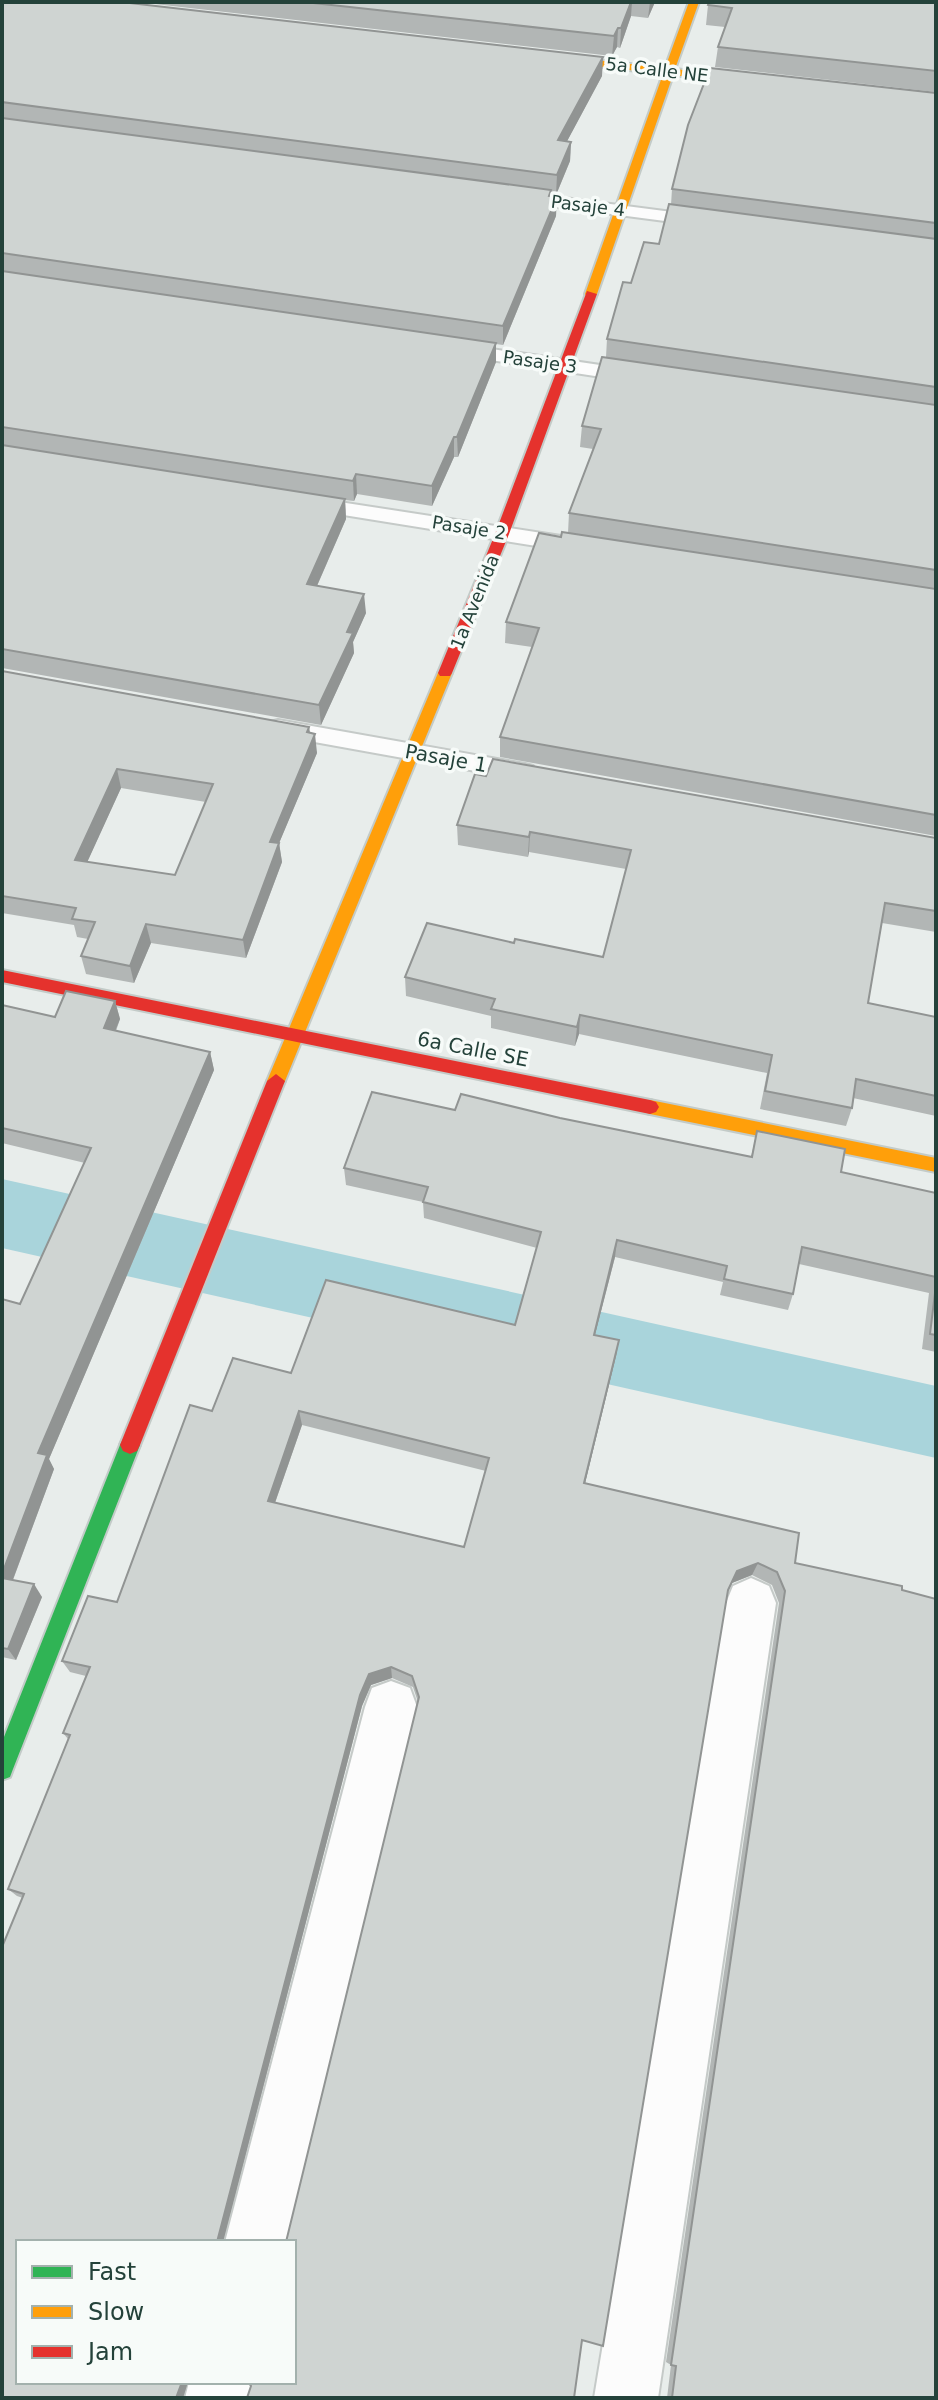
<svg xmlns="http://www.w3.org/2000/svg" width="938" height="2400" font-family="'DejaVu Sans',sans-serif">
<style>
.water{fill:#a9d4db}
.lines{fill:none;stroke-linecap:round;stroke-linejoin:round}
.lane-casing{stroke:#c5cac8;stroke-width:4}
.street-casing{stroke:#c5cac8;stroke-width:4}
.fast-casing{stroke:#c3cbc8;stroke-width:4}
.slow-casing{stroke:#c3cbc8;stroke-width:4}
.jam-casing{stroke:#c3cbc8;stroke-width:4}
.lane{fill:#fcfcfc;fill-rule:evenodd}
.street{fill:#fcfcfc;fill-rule:evenodd}
.fast{fill:#30b455;fill-rule:evenodd}
.slow{fill:#ff9f0a;fill-rule:evenodd}
.jam{fill:#e5322d;fill-rule:evenodd}
.wall{fill:#b2b6b5;fill-rule:evenodd}
.shaded-wall{fill:#919493}
.building{fill:#cfd4d2;stroke:#919493;stroke-width:2;fill-rule:evenodd}
.labels{text-anchor:middle;stroke-width:7;stroke-linejoin:round;paint-order:stroke}
.far-street-label{font-size:18px;fill:#24423a;stroke:#f7fbf9}
.street-label{font-size:20px;fill:#24423a;stroke:#f7fbf9}
</style>
<rect width="100%" height="100%" fill="#e8edeb"/>
<path class="water" d="M2,1179L936,1386V1458L2,1248Z"/>
<g class="lines">
<defs>
<g id="lane">
<path d="M518,192L703,216L712,221L703,226L512,201L509,197Z"/>
<path d="M458,344L634,370L644,376L634,382L451,354L448,350L451,346Z"/>
<path d="M307,497L574,538L585,545L574,552L300,508L297,503Z"/>
<path d="M278,720L525,764L533,766L537,772L533,778L525,780L270,734L266,728L270,722Z"/>
</g>
<g id="street">
<path d="M751,1578L769,1586L776,1603L658,2398H594L726,1603L733,1586Z"/>
<path d="M391,1681L410,1688L417,1707L287,2242H225L365,1707L372,1688Z"/>
<path d="M189,2382H253L249,2398H185Z"/>
</g>
<path id="fast" d="M130,1436L137,1439L140,1445L13,1769L10,1777L2,1780V1742L120,1445L123,1439Z"/>
<g id="slow">
<path d="M689,2H699L675,69L766,80L771,83L766,86L673,75L597,294L587,297L585,294L663,74L544,60L539,57L544,54L665,68Z"/>
<path d="M445,668L452,673L285,1081L282,1086H270L267,1081L438,673Z"/>
<path d="M650,1100L936,1158V1172L650,1114L644,1112L641,1107L644,1102Z"/>
</g>
<g id="jam">
<path d="M587,291L597,294L509,534L452,673L450,676H440L438,673L495,534Z"/>
<path d="M2,970L650,1100L656,1102L659,1107L656,1112L650,1114L2,982Z"/>
<path d="M276,1074L285,1081L140,1445L137,1451L130,1454L123,1451L120,1445L267,1081Z"/>
</g>
</defs>
<use href="#lane" class="lane-casing"/>
<use href="#street" class="street-casing"/>
<use href="#fast" class="fast-casing"/>
<use href="#slow" class="slow-casing"/>
<use href="#jam" class="jam-casing"/>
<use href="#lane" class="lane"/>
<use href="#street" class="street"/>
<use href="#fast" class="fast"/>
<use href="#slow" class="slow"/>
<use href="#jam" class="jam"/>
</g>
<g class="wall">
<path d="M2,2L602,76L567,141L571,142L570,161L556,195L551,194L556,216L503,345L496,344V362L458,457H454L432,506L357,494L354,501L345,500L346,519L317,586L366,613L353,642L354,653L321,725L2,668Z"/>
<path d="M137,2H655L648,18L631,16L620,48L617,47L612,56Z"/>
<path d="M936,2V92L715,67L718,47L725,27L706,25L708,5Z"/>
<path d="M936,93V836L500,757V737L532,647L505,643L506,622L561,537L568,533L569,513L593,449L580,447L582,426L606,357L607,339L631,283L659,244L671,205L672,189Z"/>
<path d="M2,671L309,727L310,733L317,753L279,843L282,862L246,958L151,943L134,983L86,974L81,956L88,939L77,937L74,925L2,913ZM121,788L206,802L175,875L87,862Z"/>
<path d="M457,825L936,838V932L882,923L868,1003L936,1017V1116L853,1098L852,1108L846,1126L760,1109L767,1073L579,1034L575,1046L491,1028V1016L406,996L405,977L514,943L603,957L626,869L529,852L528,857L458,845Z"/>
<path d="M115,1001L120,1019L116,1031L210,1052L214,1070L49,1459L54,1469L13,1580L42,1597L16,1660L2,1657V1299L20,1304L85,1163L2,1143V1005L55,1017Z"/>
<path d="M372,1092L455,1110L461,1094L560,1118L751,1157L757,1131L845,1149L841,1172L936,1193V1352L922,1349L929,1293L799,1264L793,1294L788,1310L720,1295L723,1282L615,1257L595,1335L619,1340L616,1356L585,1483L799,1533L795,1563L902,1586V1590L936,1599V2398H667L671,2365L666,2362L779,1603L772,1585L752,1575L732,1583L727,1593L603,2346L582,2340L574,2398H247L251,2386L248,2382H188L183,2398H2V1947L23,1898L17,1896L8,1889L68,1739L63,1733L86,1676L70,1672L62,1661L88,1596L117,1602L190,1405L212,1411L233,1358L291,1373L326,1280L515,1325L537,1248L424,1218L423,1202L346,1185L344,1168ZM302,1425L486,1471L464,1547L275,1503ZM392,1678L413,1687L418,1702L286,2242H294V2382H18V2242H223L362,1706L371,1685Z"/>
</g>
<g class="shaded-wall">
<path d="M631,2H632L631,16L620,48L621,28Z"/>
<path d="M650,2H655L648,18Z"/>
<path d="M618,28L617,47L612,56L614,36Z"/>
<path d="M603,57L602,76L557,160L558,140Z"/>
<path d="M571,142L570,161L556,195L557,175Z"/>
<path d="M557,197L556,216L503,345V326Z"/>
<path d="M496,343V362L458,457L457,437Z"/>
<path d="M454,437V457L432,506V486Z"/>
<path d="M356,474L357,494L354,501L353,481Z"/>
<path d="M345,499L346,519L309,604L307,584Z"/>
<path d="M364,594L366,613L353,642L354,653L321,725L319,705L347,632Z"/>
<path d="M309,727L311,743L315,734L317,753L272,860L270,842Z"/>
<path d="M117,769L121,788L80,878L75,860Z"/>
<path d="M530,832L529,852L528,857L529,837Z"/>
<path d="M279,843L282,862L246,958L243,940Z"/>
<path d="M146,924L151,943L134,983L130,966Z"/>
<path d="M115,1001L120,1019L109,1046L104,1028Z"/>
<path d="M580,1015L579,1034L575,1046L577,1027Z"/>
<path d="M210,1052L214,1070L49,1459L54,1469L9,1590L2,1579V1574L38,1453Z"/>
<path d="M617,1240L615,1257L591,1350L594,1335Z"/>
<path d="M619,1340L616,1356L582,1496L584,1483Z"/>
<path d="M299,1411L302,1425L271,1514L268,1501Z"/>
<path d="M758,1563L752,1575L732,1583L723,1602L737,1571Z"/>
<path d="M34,1584L42,1597L16,1660L8,1649Z"/>
<path d="M391,1667L392,1678L371,1685L362,1706L223,2242H217L360,1695L369,1674Z"/>
<path d="M182,2382H188L183,2398H176Z"/>
</g>
<g class="building">
<path d="M2,2H121L603,57L558,140L571,142L557,175L2,102Z"/>
<path d="M304,2H631L621,28H618L614,36Z"/>
<path d="M709,2H936V71L718,47L732,8L708,5Z"/>
<path d="M710,68L936,93V223L672,189L688,125Z"/>
<path d="M2,118L551,190L549,196L557,197L503,326L2,253Z"/>
<path d="M669,204L936,239V387L607,339L623,282L631,283L644,242L659,244Z"/>
<path d="M2,271L496,343L457,437H454L432,486L356,474L353,481L2,427Z"/>
<path d="M602,357L936,405V570L569,513L601,429L582,426Z"/>
<path d="M2,445L345,499L307,584L364,594L347,632L353,633L319,705L2,649Z"/>
<path d="M562,532L936,589V815L500,737L539,628L506,622L539,533L561,537Z"/>
<path d="M2,671L309,727L307,732L315,734L270,842L279,843L243,940L146,924L130,966L81,956L95,922L72,919L76,908L2,896ZM117,769L213,784L175,875L75,860Z"/>
<path d="M493,759L936,838V911L885,903L868,1003L936,1017V1096L856,1079L852,1108L765,1091L772,1055L580,1015L577,1027L491,1009L495,999L405,977L427,923L514,943L515,939L603,957L631,850L530,832L529,837L457,825L475,774L486,776Z"/>
<path d="M66,991L115,1001L104,1028L210,1052L38,1453L47,1455L2,1574V1299L20,1304L91,1148L2,1128V1005L55,1017Z"/>
<path d="M372,1092L455,1110L461,1094L560,1118L752,1157L757,1131L845,1149L841,1172L936,1193V1277L802,1247L793,1294L724,1279L727,1266L617,1240L594,1335L619,1340L584,1483L799,1533L795,1563L902,1586V1590L936,1599V2398H672L676,2366L671,2365L785,1591L777,1572L758,1563L737,1571L728,1590L603,2346L582,2340L574,2398H247L251,2386L248,2382H182L176,2398H2V1947L24,1894L8,1889L70,1735L63,1733L90,1667L62,1661L88,1596L117,1602L190,1405L212,1411L233,1358L291,1373L326,1280L515,1325L541,1232L423,1202L428,1187L344,1168ZM299,1411L489,1458L464,1547L268,1501ZM391,1667L412,1676L419,1697L286,2242H294V2382H18V2242H217L360,1695L369,1674Z"/>
<path d="M936,1285V1335L930,1334Z"/>
<path d="M2,1578L34,1584L8,1649L2,1648Z"/>
</g>
<g class="labels">
<g class="far-street-label">
<text transform="translate(657 70) rotate(7)" y="6">5a Calle NE</text>
<text transform="translate(588 206) rotate(7)" y="6">Pasaje 4</text>
<text transform="translate(540 362) rotate(8)" y="6">Pasaje 3</text>
<text transform="translate(469 528) rotate(9)" y="6">Pasaje 2</text>
<text transform="translate(475 602) rotate(-68)" y="6">1a Avenida</text>
</g>
<g class="street-label">
<text transform="translate(446 758) rotate(10)" y="7">Pasaje 1</text>
<text transform="translate(473 1049) rotate(11)" y="7">6a Calle SE</text>
</g>
</g>
<rect width="938" height="2400" fill="none" stroke="#24423a" stroke-width="8"/>
<rect x="16" y="2240" width="280" height="144" fill="#f7fbf9" stroke="#a3b1ad" stroke-width="2"/>
<rect x="32" y="2266" width="40" height="12" fill="#30b455" stroke="#a3b1ad" stroke-width="2"/>
<text x="88" y="2280" font-size="24" fill="#24423a">Fast</text>
<rect x="32" y="2306" width="40" height="12" fill="#ff9f0a" stroke="#a3b1ad" stroke-width="2"/>
<text x="88" y="2320" font-size="24" fill="#24423a">Slow</text>
<rect x="32" y="2346" width="40" height="12" fill="#e5322d" stroke="#a3b1ad" stroke-width="2"/>
<text x="88" y="2360" font-size="24" fill="#24423a">Jam</text>
</svg>
